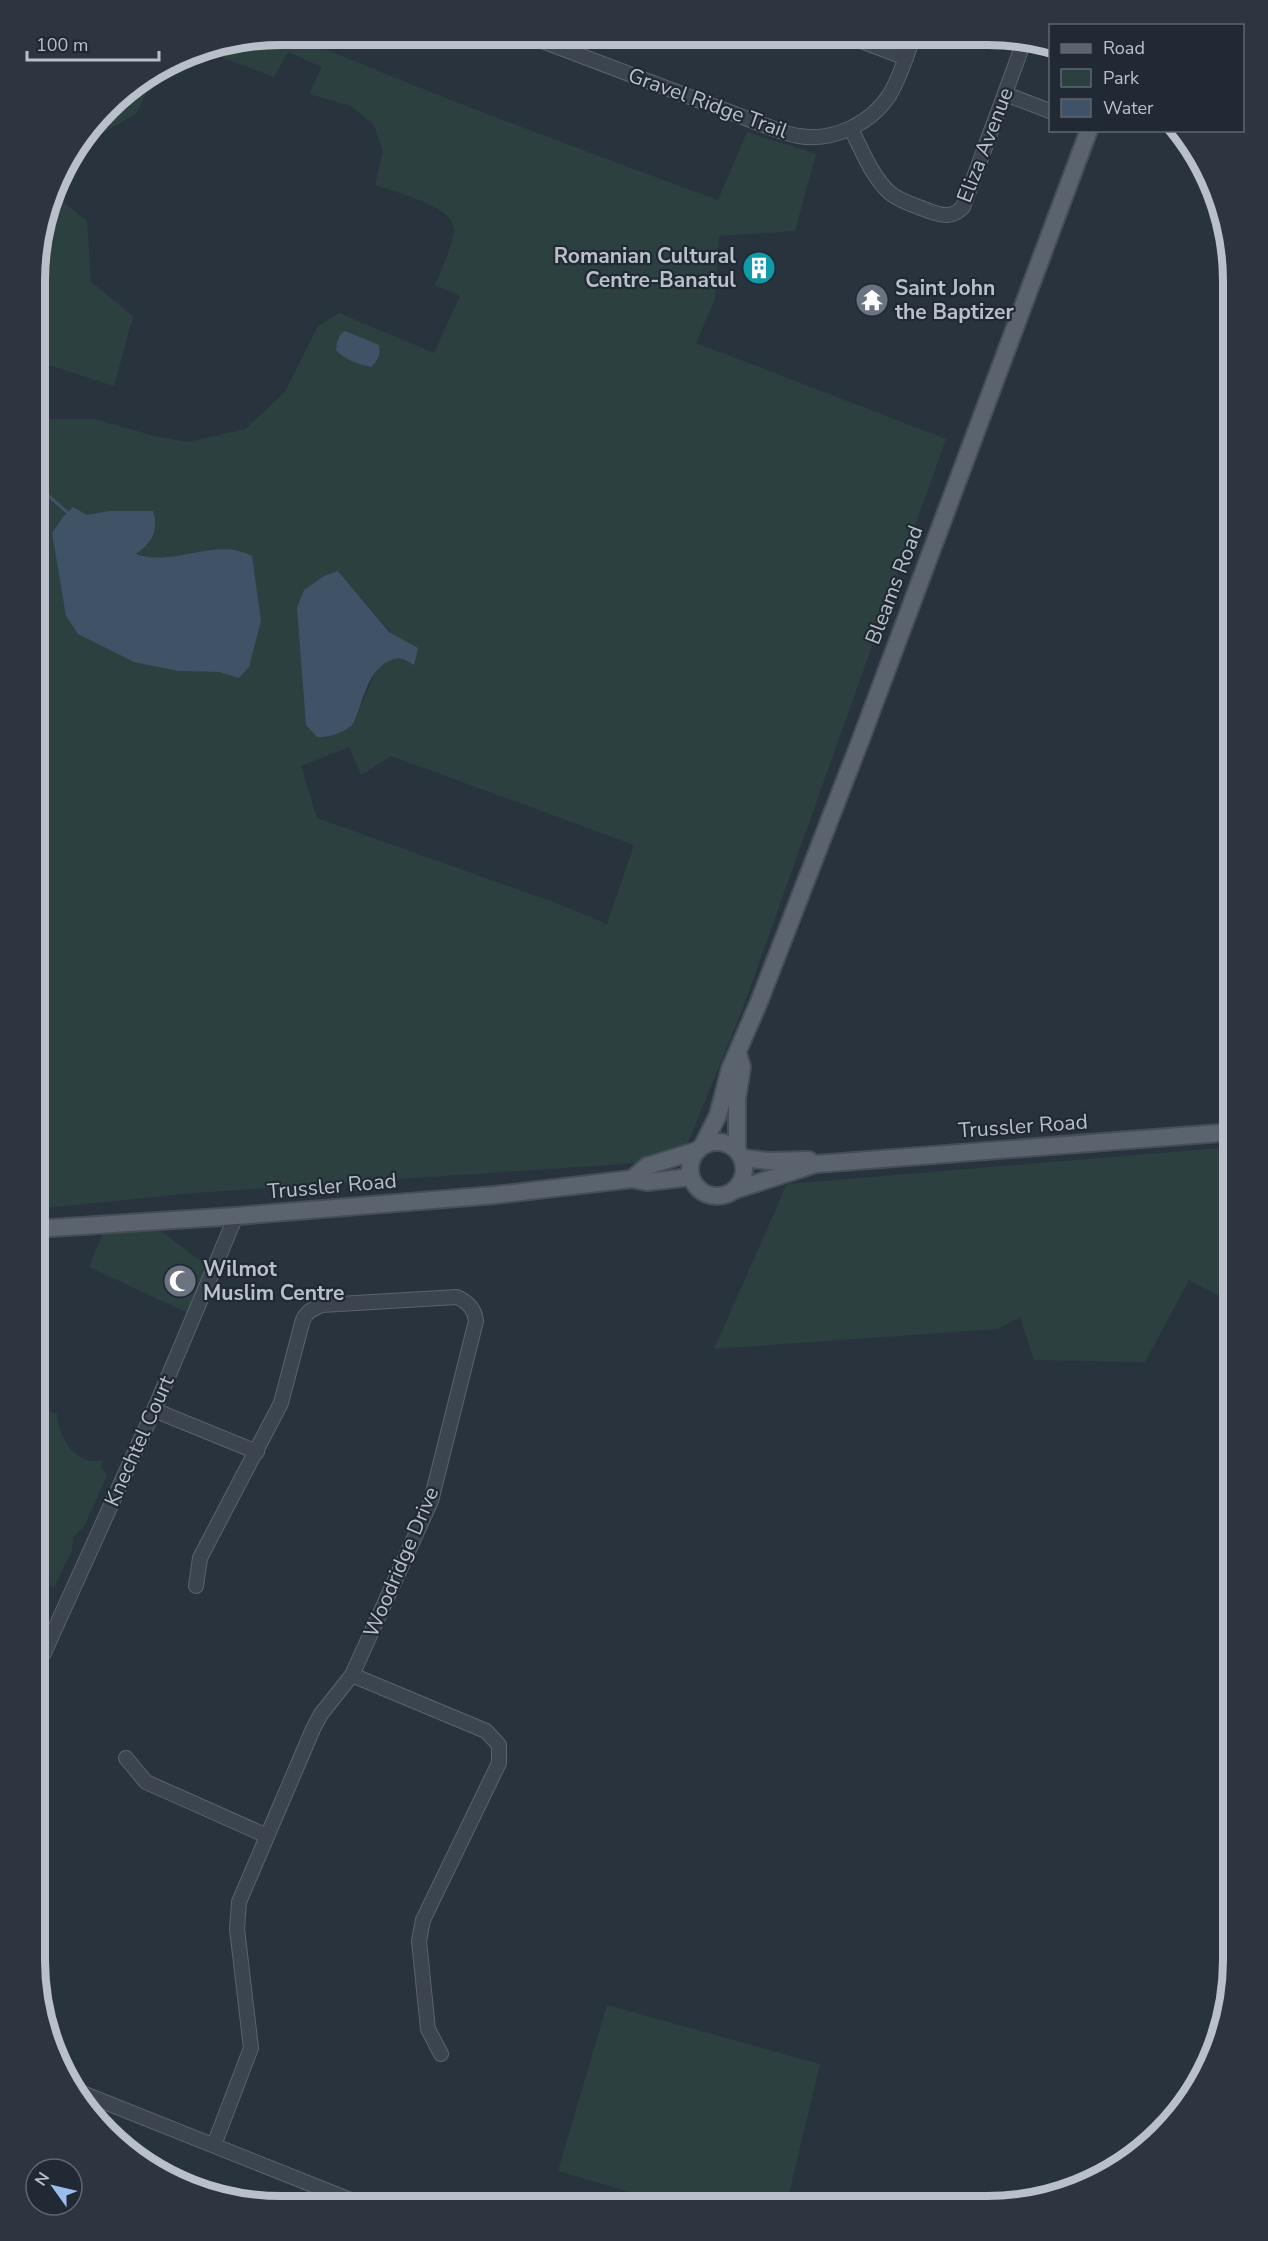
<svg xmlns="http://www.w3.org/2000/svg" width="1268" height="2241" font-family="'Nunito Sans',sans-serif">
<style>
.green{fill:#2c4040;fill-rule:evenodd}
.water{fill:#405266}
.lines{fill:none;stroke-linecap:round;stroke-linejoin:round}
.stream{stroke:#405266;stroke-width:3}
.minor-casing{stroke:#5a636c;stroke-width:16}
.major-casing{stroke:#464e58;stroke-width:20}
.minor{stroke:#3c454f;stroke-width:14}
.major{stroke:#5b646e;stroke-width:16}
.labels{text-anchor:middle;stroke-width:4.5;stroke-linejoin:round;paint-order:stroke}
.street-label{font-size:21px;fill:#b9c0c9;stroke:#212a34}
.poi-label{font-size:21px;font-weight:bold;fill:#b9c0c9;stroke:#212a34;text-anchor:start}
.rim{fill:none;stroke:#b9c0c9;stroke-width:8}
</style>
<rect width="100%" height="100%" fill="#29333e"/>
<g class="green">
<path d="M281,35H292C432,95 575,148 718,200L747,132L816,154L795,231L719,236L715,299L696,343L946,439L744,1005L681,1160L194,1193L35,1209L36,419H95L154,436L188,442L245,429L285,392L318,326L339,313L434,353L460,296L435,285C441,269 451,250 454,232C458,207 394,192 375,185L383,151L374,125L351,106L309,94L322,67L288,52L274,77L202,50ZM73,507C93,519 132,559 154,559C173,559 194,552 213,549L219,672L178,671ZM338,571L390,632L418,649L405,659L396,657L378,666L353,724L340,732L325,738ZM349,747L361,775L391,756L634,845L607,924L556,903L317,818L301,766Z"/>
<path d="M161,69L153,77L137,113L103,133L92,130L118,96Z"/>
<path d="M53,194L87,221L91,282L133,316L114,386L36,361L37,249Z"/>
<path d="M1233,1147V1303L1189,1280L1145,1362L1034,1360L1020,1317L998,1329L714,1349L787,1184Z"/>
<path d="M161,1231L206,1265L188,1313L89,1267L103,1233Z"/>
<path d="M35,1368C45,1379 41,1397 48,1411L57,1414C58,1431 69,1456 88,1460C92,1461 98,1461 103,1461L101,1467L107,1475L85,1525L73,1537L72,1550L54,1588L50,1585L45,1564L46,1553L35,1500Z"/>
<path d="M607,2005L820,2064L786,2206L675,2205L558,2171Z"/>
</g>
<g class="water">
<path d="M345,331L379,345C381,353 378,361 371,367C358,364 345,360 336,350C337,342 338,335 345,331Z"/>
<path d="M73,507L87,515L109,511H153C159,531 152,543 136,554C174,568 214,536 252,556L261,621L249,667L239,678L219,672L178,671L134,662L78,634L66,616L52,533L63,517Z"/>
<path d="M338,571L389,632L418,648L414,665C405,659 399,656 389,661C370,670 365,693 358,712C356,716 355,722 352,725C343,733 328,738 317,737L306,725L297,608L304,590L324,576Z"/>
</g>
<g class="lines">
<path class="stream" d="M36,485L67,512"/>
<defs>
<g id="minor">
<path d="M529,36L777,130C784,132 791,135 799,136C833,142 872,123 890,94C900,77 906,57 913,38"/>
<path d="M853,38L906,58"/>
<path d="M1005,94L1050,111"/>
<path d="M851,129C862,150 872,177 890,193C901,202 917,206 929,211C943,216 952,218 963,207L1025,39"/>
<path d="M154,1410L257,1452"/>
<path d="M196,1586L200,1558L281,1403L302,1323C305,1312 312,1309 322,1305L457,1297C468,1302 475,1309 476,1321L431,1501L352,1675L321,1714L313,1729L239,1902L237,1929L251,2048L214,2145"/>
<path d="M35,1660L44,1653L154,1410L236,1216"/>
<path d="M352,1675L486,1731L499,1745V1763L423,1920L419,1941L428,2029L441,2054"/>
<path d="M126,1758L146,1782L267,1836"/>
<path d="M72,2089L363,2205"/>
</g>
<g id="major">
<circle cx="717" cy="1169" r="27"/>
<path d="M703,1145L718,1115L730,1069L759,1002L861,739L1089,130"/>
<path d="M737,1149V1099L742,1067L738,1054"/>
<path d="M743,1158L768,1161L809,1160"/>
<path d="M632,1179L647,1166L696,1151"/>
<path d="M735,1190L816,1164L1233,1132"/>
<path d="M35,1229L236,1216L495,1195L632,1179L647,1182L691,1177"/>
</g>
</defs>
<use href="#minor" class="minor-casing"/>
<use href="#major" class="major-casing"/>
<use href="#minor" class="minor"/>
<use href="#major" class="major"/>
</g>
<defs>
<symbol id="building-disc" viewBox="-11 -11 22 22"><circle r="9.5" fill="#0f9aa8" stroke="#212a34"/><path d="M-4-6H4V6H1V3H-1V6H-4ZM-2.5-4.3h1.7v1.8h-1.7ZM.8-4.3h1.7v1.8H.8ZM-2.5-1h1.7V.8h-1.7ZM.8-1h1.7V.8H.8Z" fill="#fff"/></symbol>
<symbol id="temple-disc" viewBox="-11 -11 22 22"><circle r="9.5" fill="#6b7280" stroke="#212a34"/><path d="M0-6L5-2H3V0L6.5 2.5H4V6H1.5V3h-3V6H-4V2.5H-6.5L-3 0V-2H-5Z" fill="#fff"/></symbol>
<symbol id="mosque-disc" viewBox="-11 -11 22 22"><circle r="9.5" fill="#6b7280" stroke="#212a34"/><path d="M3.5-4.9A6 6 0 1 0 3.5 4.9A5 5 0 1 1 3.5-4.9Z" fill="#fff"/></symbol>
</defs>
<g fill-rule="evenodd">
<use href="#building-disc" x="740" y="249" width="38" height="38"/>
<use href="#temple-disc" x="853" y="281" width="38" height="38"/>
<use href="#mosque-disc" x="161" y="1262" width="38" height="38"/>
</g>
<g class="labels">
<g class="street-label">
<text transform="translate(708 103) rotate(20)" y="7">Gravel Ridge Trail</text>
<text transform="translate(985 145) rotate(-69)" y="7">Eliza Avenue</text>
<text transform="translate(894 585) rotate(-69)" y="7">Bleams Road</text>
<text transform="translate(1023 1126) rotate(-4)" y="7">Trussler Road</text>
<text transform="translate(332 1186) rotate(-5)" y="7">Trussler Road</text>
<text transform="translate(139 1441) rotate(-66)" y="7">Knechtel Court</text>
<text transform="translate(401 1562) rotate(-67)" y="7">Woodridge Drive</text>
</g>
<g class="poi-label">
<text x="736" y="263" text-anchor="end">Romanian Cultural<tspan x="736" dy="24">Centre-Banatul</tspan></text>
<text x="895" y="295">Saint John<tspan x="895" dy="24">the Baptizer</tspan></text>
<text x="203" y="1276">Wilmot<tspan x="203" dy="24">Muslim Centre</tspan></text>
</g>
</g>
<path d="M0 0H1268V2241H0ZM281 45H987A236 236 0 0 1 1223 281V1960A236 236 0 0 1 987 2196H281A236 236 0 0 1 45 1960V281A236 236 0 0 1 281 45Z" fill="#2d3640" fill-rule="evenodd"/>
<path class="rim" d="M281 45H987A236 236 0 0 1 1223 281V1960A236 236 0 0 1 987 2196H281A236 236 0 0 1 45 1960V281A236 236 0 0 1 281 45Z"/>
<rect x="1049" y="24" width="195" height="108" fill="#212a34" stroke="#5e6670" stroke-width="1.5"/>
<rect x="1061" y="44" width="30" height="9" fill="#5b646e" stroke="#5e6670" stroke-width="1.5"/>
<text x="1103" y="54" font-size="18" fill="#b9c0c9">Road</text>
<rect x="1061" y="69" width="30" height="18" fill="#2c4040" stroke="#5e6670" stroke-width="1.5"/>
<text x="1103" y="84" font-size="18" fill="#b9c0c9">Park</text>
<rect x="1061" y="99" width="30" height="18" fill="#405266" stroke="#5e6670" stroke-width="1.5"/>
<text x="1103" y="114" font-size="18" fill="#b9c0c9">Water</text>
<g transform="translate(54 2187) rotate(304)"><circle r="28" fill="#212a34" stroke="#5e6670" stroke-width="1.5"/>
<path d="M0-4.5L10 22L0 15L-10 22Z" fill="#99beee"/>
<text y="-9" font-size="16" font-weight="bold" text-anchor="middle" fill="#b9c0c9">N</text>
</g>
<path d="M27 51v9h132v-9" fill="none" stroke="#b9c0c9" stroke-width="3"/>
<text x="36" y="51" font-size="18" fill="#b9c0c9" stroke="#212a34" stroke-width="4.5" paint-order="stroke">100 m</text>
</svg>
